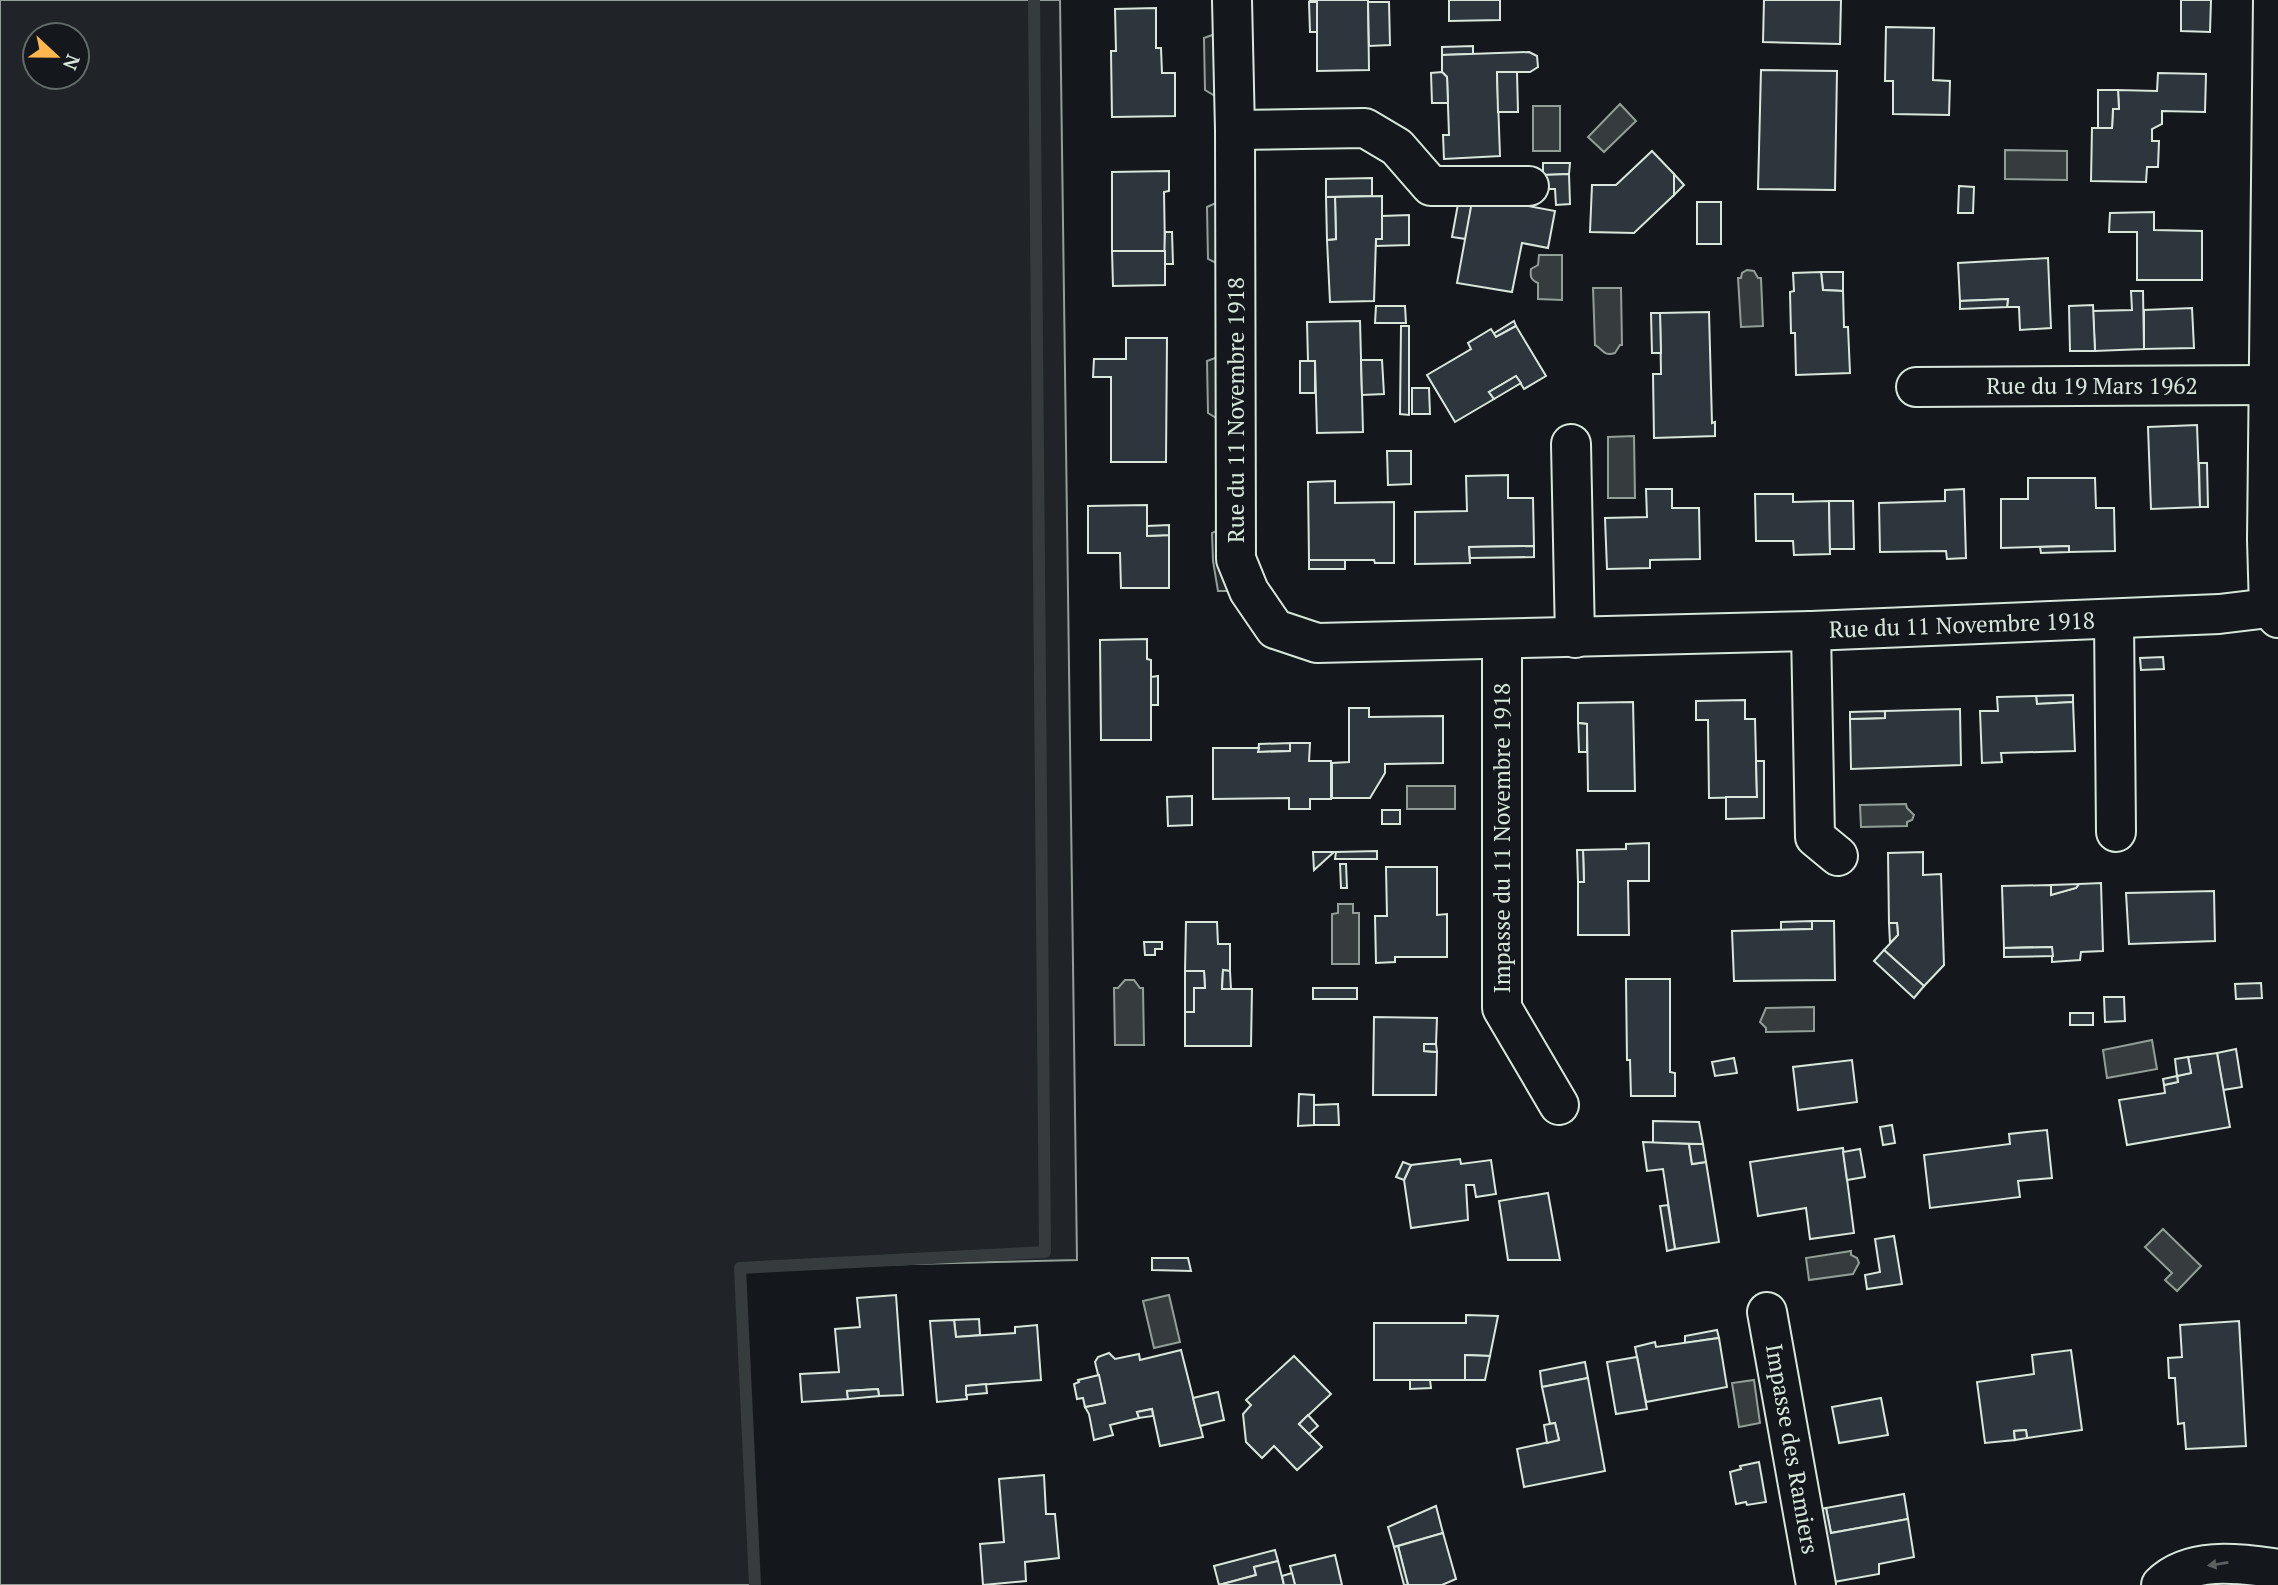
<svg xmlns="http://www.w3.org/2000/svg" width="2278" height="1585" font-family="'PT Serif',serif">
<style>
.green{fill:#202428;stroke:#939e99;stroke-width:2;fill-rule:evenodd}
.parking{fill:#24282b;stroke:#939e99;stroke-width:2}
.water{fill:#363b3e;stroke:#939e99;stroke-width:2}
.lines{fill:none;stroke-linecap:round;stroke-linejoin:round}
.stream{stroke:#363b3e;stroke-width:12}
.building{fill:#2c363c;stroke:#d8e6dc;stroke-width:2}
.minor-casing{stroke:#d8e6dc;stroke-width:42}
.minor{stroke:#14181c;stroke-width:38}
.oneway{fill:#59605f}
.labels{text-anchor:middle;stroke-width:5;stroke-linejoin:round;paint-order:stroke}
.street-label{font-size:23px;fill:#d8e6dc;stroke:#14181c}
</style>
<rect width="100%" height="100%" fill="#14181c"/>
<path class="green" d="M0,0H1060L1077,1260L740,1268L755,1585H0ZM77,35V77H35V35Z"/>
<g class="parking">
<path d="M1215,34V96L1205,90L1204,38Z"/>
<path d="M1218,202V264L1208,259L1207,207Z"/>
<path d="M1218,357V419L1208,413L1207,361Z"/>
<path d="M1222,528L1229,591H1218L1213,561L1212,533Z"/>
</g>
<g class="water">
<path d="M1620,104L1636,121L1604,152L1588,137Z"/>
<rect x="1533" y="106" width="27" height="45"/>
<path d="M2005,150L2067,151V180L2005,179Z"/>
<path d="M1539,255H1562V300L1538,299V283C1531,280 1530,277 1531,269L1538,265Z"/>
<path d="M1747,270L1754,271L1758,278H1761L1763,326L1741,327L1738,278H1741L1742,273Z"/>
<path d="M1593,288H1621L1622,345H1620L1615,353C1603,357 1602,348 1595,345Z"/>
<path d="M1634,436L1635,498H1608V437Z"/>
<rect x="1407" y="786" width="48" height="23"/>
<path d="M1906,804L1907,808L1914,815L1912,820L1907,822V826L1861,827L1860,805Z"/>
<path d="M1338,904H1353V913H1359V964H1332V914L1338,913Z"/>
<path d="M1125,980H1134L1140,988H1143L1144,1045H1115L1114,988H1118Z"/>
<path d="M1814,1007V1031L1766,1032V1028L1760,1022L1766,1008Z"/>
<path d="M2152,1040L2157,1069L2107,1078L2103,1050Z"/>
<path d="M2163,1229L2201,1266L2177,1291L2165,1280L2172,1273L2145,1247Z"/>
<path d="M1851,1251V1255L1857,1258L1859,1263L1853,1274L1809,1280L1806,1258Z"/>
<path d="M1169,1295L1180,1342L1154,1348L1143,1301Z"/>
<path d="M1754,1380L1760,1423L1739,1427L1732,1383Z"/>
</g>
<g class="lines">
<path class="stream" d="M755,1585L740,1268L1045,1252L1034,0"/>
</g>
<g class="building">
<path d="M1309,0H1368L1369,70L1317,71V2Z"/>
<path d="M1449,0H1500V20L1449,21Z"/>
<path d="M1764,0H1841L1840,44L1763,42Z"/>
<path d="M2181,0H2211L2210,32L2181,31Z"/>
<path d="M1309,2H1317V32H1310Z"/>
<path d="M1368,2H1389L1390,45L1369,46Z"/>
<path d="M1156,8V48H1161L1162,73H1175V116L1112,117L1111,51H1116L1115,9Z"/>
<path d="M1886,27L1934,28L1933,80L1950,81L1949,115L1893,114V81H1885Z"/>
<path d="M1473,46V54L1442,55V47Z"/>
<path d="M1529,52L1537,56L1538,67L1530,72H1497L1500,156L1444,159L1443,135H1449L1447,77L1442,72V55Z"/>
<path d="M1761,70L1837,71L1835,190L1758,189Z"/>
<path d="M1442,72L1447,77L1448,103H1432L1431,73Z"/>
<path d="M1497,72H1517L1518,112H1498Z"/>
<path d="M2158,73L2206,74L2205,112L2162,111V124L2152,129V141H2159L2158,167H2147L2146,182L2091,181L2092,128H2112L2113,109H2119L2118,90L2157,91Z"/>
<path d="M2098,90H2118L2119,109H2113L2112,128H2098Z"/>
<path d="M1652,151L1674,174V195L1634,233L1590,232L1592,185H1616Z"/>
<path d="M1543,163H1570L1569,174L1543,175Z"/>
<path d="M1169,171V191L1164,192L1165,251H1112V172Z"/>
<path d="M1569,174L1570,204L1556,205L1555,189H1543V175Z"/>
<path d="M1674,174L1684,185L1674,195Z"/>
<path d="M1372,178V196L1326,197V179Z"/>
<path d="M1959,186L1974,187L1973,213H1958Z"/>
<path d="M1460,193L1473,196L1466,239L1452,237Z"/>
<path d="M1382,196V239H1376L1374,301L1330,302L1327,240L1336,239L1335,197Z"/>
<path d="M1473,196L1555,211L1548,248L1522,243L1512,292L1457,283Z"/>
<path d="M1326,197H1335L1336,239L1327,240Z"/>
<rect x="1697" y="202" width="24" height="42"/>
<path d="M2154,212V230L2202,231V280H2137V232H2109L2110,213Z"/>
<path d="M1409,215V245L1376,246V239H1382V216Z"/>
<path d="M1165,232H1172L1173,264H1164Z"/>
<path d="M1112,251H1165V285L1113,286Z"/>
<path d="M2048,258L2051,328L2020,330L2019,307H2007L2008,299L1960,301L1958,263Z"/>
<path d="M1821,272H1843V291L1823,290Z"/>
<path d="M1821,272L1823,290L1843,291L1844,327H1848L1850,373L1796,375L1795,333H1791L1790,292L1794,291L1793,273Z"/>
<path d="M2131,291H2143L2144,349L2095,351L2093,311L2132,310Z"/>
<path d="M2008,299L2007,307L1960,309V301Z"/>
<path d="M2093,305L2095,351H2070L2069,306Z"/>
<path d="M1376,306H1405L1406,323H1375Z"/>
<path d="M2192,308L2194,348L2144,349V310Z"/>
<path d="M1709,312L1712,423L1715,422V436L1654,438L1653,374H1661L1660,313Z"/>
<path d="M1651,313H1660L1661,353H1652Z"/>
<path d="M1360,321L1363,432L1317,433L1315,361H1308L1307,322Z"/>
<path d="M1514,321L1516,326L1496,337L1493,334Z"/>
<path d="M1401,326H1409V415L1400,414Z"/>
<path d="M1516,326L1546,376L1524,389L1516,376L1489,392L1494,399L1455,422L1427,375L1471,349L1468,343L1491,329L1496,337Z"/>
<path d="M1126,338H1167L1166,462H1111V377H1093L1094,359H1126Z"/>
<path d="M1361,360H1382L1384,394L1362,395Z"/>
<rect x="1300" y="361" width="15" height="32"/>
<path d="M1516,376L1521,383L1494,399L1489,392Z"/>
<path d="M1412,388H1429L1430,414H1412Z"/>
<path d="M2197,425L2200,507L2151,509L2148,427Z"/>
<path d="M1387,451H1411V484L1388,485Z"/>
<path d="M2199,463H2207L2208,507H2200Z"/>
<path d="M1508,475V498H1533L1534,546L1469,547L1470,563L1415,564V512L1467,511L1466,476Z"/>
<path d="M2028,478H2095L2096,508H2114L2115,551L2069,552V546L2001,548V499H2028Z"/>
<path d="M1335,481V503L1394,502V563H1375L1374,560H1309L1308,482Z"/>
<path d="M1646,489H1672V508H1699L1700,559L1650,560V568L1607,569L1605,518L1647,517Z"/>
<path d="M1964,489L1966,558L1947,559L1946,551L1880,552L1879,503L1945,501V490Z"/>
<path d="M1755,494H1793V502L1829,501L1830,554L1794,555L1793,541H1756Z"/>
<path d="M1829,501H1853L1854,549H1830Z"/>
<path d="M1147,505V536L1169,535V588H1121L1120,553H1088V506Z"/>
<path d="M1169,525V535L1147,536V526Z"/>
<path d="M1534,546V557L1470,558L1469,547Z"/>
<path d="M2069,546V552L2041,553L2040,547Z"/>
<rect x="1309" y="560" width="36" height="9"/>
<path d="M1147,639V659L1151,660V740H1101L1100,640Z"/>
<path d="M2163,657L2164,669L2141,670L2140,658Z"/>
<path d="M1158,676V705H1151V677Z"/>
<path d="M2073,695V702L2037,704L2036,696Z"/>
<path d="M2036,696L2037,704L2073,702L2075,751L2001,753L2002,762L1982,763L1980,711H1998L1997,697Z"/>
<path d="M1745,700V719H1755L1757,797L1709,798L1708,720H1696V701Z"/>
<path d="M1633,702L1635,791H1588L1587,724L1578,723V703Z"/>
<path d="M1349,708H1369V717L1443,716V763L1385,764V773L1370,798H1332V763L1349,762Z"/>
<path d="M1960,709L1961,765L1851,769L1850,719L1885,718V711Z"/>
<path d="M1885,711V718L1850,719V712Z"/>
<path d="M1578,723L1587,724V752H1579Z"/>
<path d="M1290,743V751L1258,752L1259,744Z"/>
<path d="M1290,743H1310L1309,761H1331V799H1310V809H1289V798L1213,799V748H1259L1258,752L1290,751Z"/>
<path d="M1756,761H1764V818L1726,819V797H1757Z"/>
<path d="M1192,796V825L1168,826L1167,797Z"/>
<rect x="1382" y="810" width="18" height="14"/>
<path d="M1649,843V881H1628L1629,935H1578V882H1584L1583,850L1626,849V844Z"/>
<path d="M1577,850H1583L1584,882H1578Z"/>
<path d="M1377,851V859H1335L1336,852Z"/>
<path d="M1313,852H1334L1314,870Z"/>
<path d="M1923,852V875L1941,874L1944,965L1924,986L1884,950L1898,935L1897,923H1889L1888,853Z"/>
<path d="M1340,864H1346L1347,888H1341Z"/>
<path d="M1386,867H1437V915L1447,914V957H1395V962L1376,963L1375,916H1387Z"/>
<path d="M2101,883L2103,951L2081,952L2080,960L2052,962V947L2004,948L2002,886L2051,885V895L2076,888L2079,884Z"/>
<path d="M2079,884L2076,888L2051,895V885Z"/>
<path d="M2214,891L2215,941L2129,944L2126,893Z"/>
<path d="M1812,921V929L1781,930V922Z"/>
<path d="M1812,921H1834L1835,980L1734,981L1732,931L1812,929Z"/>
<path d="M1186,922H1217L1218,944H1230V971L1223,970L1222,989H1252L1251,1046H1185V1012H1194V988H1205L1204,971H1185Z"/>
<path d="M1889,923H1897L1898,935L1890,943Z"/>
<path d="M1144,942H1162V949H1155V955H1145Z"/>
<path d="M2052,947L2053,956L2004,957V948Z"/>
<path d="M1884,950L1924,986L1914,998L1874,961Z"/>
<path d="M1223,970L1230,971L1231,989H1222Z"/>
<path d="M1185,971H1204L1205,988H1194V1012H1185Z"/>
<path d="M1626,979H1670V1072L1675,1073V1096H1631L1630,1060H1627Z"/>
<path d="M2261,983L2262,998L2236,999L2235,984Z"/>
<rect x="1313" y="988" width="44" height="11"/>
<path d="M2104,997H2124L2125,1021L2105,1022Z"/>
<rect x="2070" y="1013" width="23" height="12"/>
<path d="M1374,1017L1437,1018L1436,1044H1424V1051L1437,1052L1436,1095H1373Z"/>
<path d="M1424,1044H1436L1437,1052L1424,1051Z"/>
<path d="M2236,1049L2242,1087L2223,1090L2217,1053Z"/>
<path d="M2217,1053L2230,1127L2127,1145L2119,1100L2165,1093L2164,1085L2178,1082L2177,1076L2191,1073L2188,1057Z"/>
<path d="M2188,1057L2191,1073L2177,1076L2175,1059Z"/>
<path d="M1734,1058L1737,1073L1715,1076L1712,1062Z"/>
<path d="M1852,1060L1857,1102L1798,1110L1793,1067Z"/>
<path d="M2177,1076L2178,1082L2164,1085L2163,1079Z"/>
<path d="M1299,1094L1314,1095V1125L1298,1126Z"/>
<path d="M1338,1104L1339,1125H1314V1105Z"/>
<path d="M1653,1121L1699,1122L1703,1144L1653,1143Z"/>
<path d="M1892,1125L1895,1143L1883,1145L1880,1127Z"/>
<path d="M2047,1130L2052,1178L2018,1181L2020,1197L1930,1208L1924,1155L2010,1144L2009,1134Z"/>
<path d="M1643,1142L1689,1144L1692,1164L1706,1162L1719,1242L1675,1249L1663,1169L1647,1171Z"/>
<path d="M1689,1144H1703L1706,1162L1692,1164Z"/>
<path d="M1843,1148L1854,1233L1810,1239L1806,1208L1758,1216L1750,1162Z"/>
<path d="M1860,1149L1865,1177L1847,1180L1843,1152Z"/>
<path d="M1460,1159L1461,1164L1491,1160L1496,1194L1476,1197L1474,1185H1466L1468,1220L1411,1228L1404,1180L1411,1165Z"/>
<path d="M1403,1162L1411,1165L1404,1180L1396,1177Z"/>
<path d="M1548,1193L1560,1260H1508L1499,1201Z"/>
<path d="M1668,1205L1675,1249L1667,1251L1660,1206Z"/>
<path d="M1894,1236L1902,1284L1867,1289L1865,1275L1880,1272L1875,1239Z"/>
<path d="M1152,1258H1188L1191,1271L1152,1270Z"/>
<path d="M896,1295L903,1395L879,1396L878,1389L847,1391L848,1399L802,1402L800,1374L839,1372L835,1329L860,1327L857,1298Z"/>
<path d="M1466,1315L1498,1316L1490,1356L1465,1355V1380H1374V1323H1466Z"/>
<path d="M979,1319L980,1335L956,1337L954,1320Z"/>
<path d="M954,1320L956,1337L1015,1333V1327L1037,1325L1041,1380L966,1386L967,1399L937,1402L930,1321Z"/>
<path d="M2239,1321L2246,1446L2186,1449L2184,1423L2178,1424L2175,1378H2169L2168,1358L2182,1357L2180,1325Z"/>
<path d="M1717,1330L1719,1338L1685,1343V1336Z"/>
<path d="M1719,1338L1727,1387L1646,1402L1635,1347L1655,1342L1656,1347Z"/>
<path d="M1181,1350L1203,1437L1160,1446L1152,1409L1137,1412L1139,1418L1110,1425L1113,1435L1094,1440L1089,1414L1085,1407L1105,1403L1095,1362L1098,1357L1109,1353L1115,1359L1139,1354L1140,1360Z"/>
<path d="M2071,1350L2082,1430L2027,1438L2026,1430L2014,1431L2015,1440L1985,1443L1977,1382L2034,1374L2032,1355Z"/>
<path d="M1465,1355L1490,1356L1485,1380H1465Z"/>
<path d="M1294,1356L1331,1394L1299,1424L1322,1447L1297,1470L1274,1446L1262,1458L1246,1442L1243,1414L1251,1405L1246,1400Z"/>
<path d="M1637,1357L1647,1409L1616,1414L1607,1362Z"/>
<path d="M1585,1362L1588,1378L1542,1387L1540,1371Z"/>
<path d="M1099,1375L1105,1403L1085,1407L1083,1398L1077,1399L1074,1384L1079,1382L1078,1380Z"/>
<path d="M1588,1378L1605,1471L1524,1487L1517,1449L1559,1440L1555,1423L1550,1424L1542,1387Z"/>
<path d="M1410,1380H1430L1431,1388L1410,1389Z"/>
<path d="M986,1384L987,1393L966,1395V1386Z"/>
<path d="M878,1389L879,1396L848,1399L847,1391Z"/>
<path d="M1218,1392L1224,1420L1200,1426L1193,1398Z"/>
<path d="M1881,1398L1888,1435L1839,1443L1832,1407Z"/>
<path d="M1152,1409L1153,1416L1139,1418L1137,1412Z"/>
<path d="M1308,1415L1318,1426L1309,1434L1299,1424Z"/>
<path d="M1555,1423L1559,1440L1547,1443L1544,1425Z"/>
<path d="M2026,1430L2027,1438L2015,1440L2014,1431Z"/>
<path d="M1759,1462L1766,1502L1747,1505L1746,1502L1736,1504L1730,1472L1741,1469L1740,1466Z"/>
<path d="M1044,1475L1046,1514H1055L1059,1558L1025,1562L1026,1581L983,1585L980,1544L1004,1542L999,1479Z"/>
<path d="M1904,1494L1908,1519L1831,1533L1826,1508Z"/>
<path d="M1436,1506L1443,1533L1394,1547L1388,1527Z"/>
<path d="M1826,1508L1831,1533L1908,1519L1914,1557L1879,1564V1574L1828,1583L1815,1510Z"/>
<path d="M1443,1533L1456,1579L1442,1585H1408L1398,1546Z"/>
<path d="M1398,1546L1408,1585H1404L1394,1547Z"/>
<path d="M1275,1550L1278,1561L1254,1567L1256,1575L1219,1585L1214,1566Z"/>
<path d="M1335,1555L1342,1585H1295L1290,1566Z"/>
<path d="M1278,1561L1284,1585H1219L1256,1575L1254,1567Z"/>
<path d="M1292,1573L1295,1585H1284L1282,1576Z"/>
</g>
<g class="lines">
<defs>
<g id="minor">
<path d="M1232,0L1235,130L1236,559L1249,591L1275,629L1317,643L1811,631L2219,614L2269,608"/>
<path d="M2273,0L2267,540L2269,608L2278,618"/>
<path d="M1235,130L1365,128L1397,147L1431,186H1529"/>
<path d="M1916,387L2268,385"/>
<path d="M1571,444L1575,638"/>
<path d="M2114,619L2116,832"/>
<path d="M1811,631L1815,837L1838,856"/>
<path d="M1502,640V1008L1559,1105"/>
<path d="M1767,1312L1816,1585"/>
<path d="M2161,1585C2189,1557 2237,1563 2273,1568L2278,1571"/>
</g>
</defs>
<use href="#minor" class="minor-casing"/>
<use href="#minor" class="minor"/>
</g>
<defs><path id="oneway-solid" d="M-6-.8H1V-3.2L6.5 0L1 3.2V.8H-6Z" transform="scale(1.75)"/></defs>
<use class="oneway" href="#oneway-solid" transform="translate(2218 1564) rotate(171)"/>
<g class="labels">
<g class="street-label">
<text x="2092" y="394">Rue du 19 Mars 1962</text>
<text transform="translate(1236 410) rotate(-90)" y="8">Rue du 11 Novembre 1918</text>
<text transform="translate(1962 625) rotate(-2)" y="8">Rue du 11 Novembre 1918</text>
<text transform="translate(1502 838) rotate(-90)" y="8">Impasse du 11 Novembre 1918</text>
<text transform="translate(1792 1449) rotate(80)" y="8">Impasse des Ramiers</text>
</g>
</g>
<g transform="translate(56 56) rotate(112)"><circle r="33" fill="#14181c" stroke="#626a69" stroke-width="2"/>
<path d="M0-5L12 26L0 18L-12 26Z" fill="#ffb74d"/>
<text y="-10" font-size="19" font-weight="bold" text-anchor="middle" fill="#d8e6dc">N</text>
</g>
</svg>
